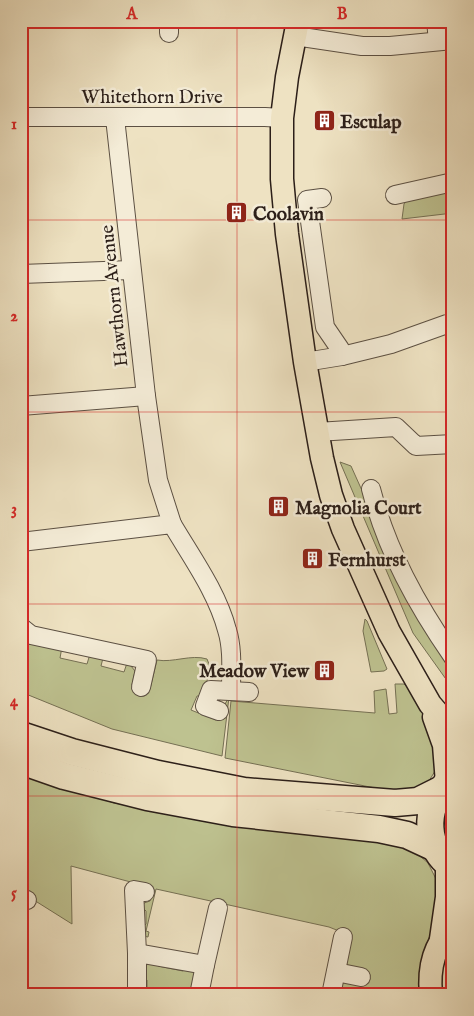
<svg xmlns="http://www.w3.org/2000/svg" width="474" height="1016" font-family="'IM FELL English',serif">
<style>
.green{fill:#bec290;stroke:#757054}
.lines{fill:none;stroke-linecap:round;stroke-linejoin:round}
.minor-casing{stroke:#5c5043;stroke-width:20}
.major-casing{stroke:#2c1f19;stroke-width:25}
.highway-casing{stroke:#2c1f19;stroke-width:29}
.minor{stroke:#f4ecd7;stroke-width:18}
.major{stroke:#eee2c2;stroke-width:22}
.highway{stroke:#eee2c2;stroke-width:26}
.grid{fill:none;stroke:#d62828;stroke-width:1;stroke-opacity:0.55}
.labels{text-anchor:middle;stroke-width:5;stroke-linejoin:round;paint-order:stroke}
.street-label{font-size:19px;fill:#2c1f19;stroke:#f4ecd7}
.poi-label{font-size:19px;font-weight:bold;fill:#2c1f19;stroke:#f4ecd7;text-anchor:start}
.neatline{fill:none;stroke:#d62828;stroke-width:2}
.grid-label{font-size:16px;text-anchor:middle;font-weight:bold;fill:#d62828}
</style>
<rect width="100%" height="100%" fill="#eee2c2"/>
<filter id="stains"><feTurbulence type="fractalNoise" baseFrequency=".004" numOctaves="4"/><feColorMatrix values="0 0 0 0 .2 0 0 0 0 .09 0 0 0 0 .02 0 0 0 .5 -.17"/></filter>
<radialGradient id="worn" r=".72"><stop offset=".6" stop-color="#630" stop-opacity="0"/><stop offset="1" stop-color="#630" stop-opacity=".3"/></radialGradient>
<g class="green">
<path d="M453,186V213L402,219L404,204L409,196Z"/>
<path d="M340,462L351,466L416,611L453,668V689L413,633Z"/>
<path d="M365,619L367,621L387,669L384,671L371,672L363,631Z"/>
<path d="M21,637L62,647L60,658L87,664L90,654L103,658L101,666L124,672L127,663L131,666L135,671L132,685L150,689L157,660C173,663 191,654 207,659L209,664L206,690L200,696H197L191,710L216,720L229,697L222,756L112,729L21,692Z"/>
<path d="M395,684H404L413,693L431,724L435,771L426,786L395,792L225,758L231,701L375,713L374,691L386,689L389,714L397,713Z"/>
<path d="M21,772L114,803L249,827L394,842L412,849L428,863L437,881L435,929L424,950L418,995H342L338,989L351,967L347,965L339,931L329,927L156,889L146,931L149,932L148,937L143,936L142,928L146,924V911L142,907L144,903L150,901L153,888L71,866L72,924L37,902L21,895Z"/>
<path d="M453,791V859L437,834Z"/>
<path d="M150,961L156,962L158,966L183,971L188,967L195,972L194,995H147V980L142,976L146,964Z"/>
</g>
<g class="lines">
<defs>
<g id="minor">
<path d="M436,21L438,41"/>
<path d="M169,33V21"/>
<path d="M295,36L362,46H390L453,40"/>
<path d="M21,117H265L282,118"/>
<path d="M115,118L146,396L158,480L172,524"/>
<path d="M395,195L453,182"/>
<path d="M322,198L307,200L325,327L340,349L342,356"/>
<path d="M21,274L131,270"/>
<path d="M305,362L342,356L391,344L447,324L453,323"/>
<path d="M21,406L146,396"/>
<path d="M317,432L396,427L416,446L453,444"/>
<path d="M371,489C387,551 417,605 453,657"/>
<path d="M21,542L172,524C192,558 217,592 227,630C233,649 231,671 231,691"/>
<path d="M21,627L31,635L147,660L141,687"/>
<path d="M219,711L205,706L211,690L249,692"/>
<path d="M21,898L27,900"/>
<path d="M137,953L134,890L145,892"/>
<path d="M205,965L218,908"/>
<path d="M336,972L361,977"/>
<path d="M137,995V953L205,965L199,995"/>
<path d="M331,995L343,937"/>
</g>
<g id="major">
<path d="M298,21L287,77L282,118V179L287,234L305,362L322,458L331,495L343,529L389,632L430,704L453,731"/>
<path d="M434,717L444,745L447,783"/>
<path d="M441,939L447,897V863"/>
<path d="M431,995C428,965 435,946 453,923"/>
</g>
<g id="highway">
<path d="M21,735L72,752L158,774L244,791L395,803L418,801L442,789"/>
<path d="M21,761L64,776L147,797L233,813L379,829L407,835L435,848"/>
<path d="M446,784C424,810 424,847 453,868"/>
</g>
</defs>
<use href="#minor" class="minor-casing"/>
<use href="#major" class="major-casing"/>
<use href="#highway" class="highway-casing"/>
<use href="#minor" class="minor"/>
<use href="#major" class="major"/>
<use href="#highway" class="highway"/>
</g>
<path class="grid" d="M237,21V995M21,220H453M21,412H453M21,604H453M21,796H453"/>
<defs>
<symbol id="building-square" viewBox="-11 -11 22 22"><rect x="-9" y="-9" width="18" height="18" rx="4" fill="#8f2418" stroke="#f4ecd7"/><path d="M-4-6H4V6H1V3H-1V6H-4ZM-2.5-4.3h1.7v1.8h-1.7ZM.8-4.3h1.7v1.8H.8ZM-2.5-1h1.7V.8h-1.7ZM.8-1h1.7V.8H.8Z" fill="#fff"/></symbol>
</defs>
<g fill-rule="evenodd">
<use href="#building-square" x="312" y="108" width="25" height="25"/>
<use href="#building-square" x="224" y="200" width="25" height="25"/>
<use href="#building-square" x="266" y="494" width="25" height="25"/>
<use href="#building-square" x="300" y="546" width="25" height="25"/>
<use href="#building-square" x="312" y="658" width="25" height="25"/>
</g>
<g class="labels">
<g class="street-label">
<text x="152" y="103">Whitethorn Drive</text>
<text transform="translate(113 296) rotate(-96)" y="7">Hawthorn Avenue</text>
</g>
<g class="poi-label">
<text x="340" y="128">Esculap</text>
<text x="253" y="220">Coolavin</text>
<text x="295" y="514">Magnolia Court</text>
<text x="328" y="566">Fernhurst</text>
<text x="309" y="677" text-anchor="end">Meadow View</text>
</g>
</g>
<rect width="474" height="1016" fill="none" stroke="#eee2c2" stroke-width="55"/>
<rect x="28" y="28" width="418" height="960" class="neatline"/>
<g class="grid-label">
<text x="132" y="19">A</text>
<text x="342" y="19">B</text>
<text x="14" y="129">1</text>
<text x="14" y="321">2</text>
<text x="14" y="514">3</text>
<text x="14" y="706">4</text>
<text x="14" y="898">5</text>
</g>
<rect width="100%" height="100%" filter="url(#stains)"/>
<rect width="100%" height="100%" fill="url(#worn)"/>
</svg>
